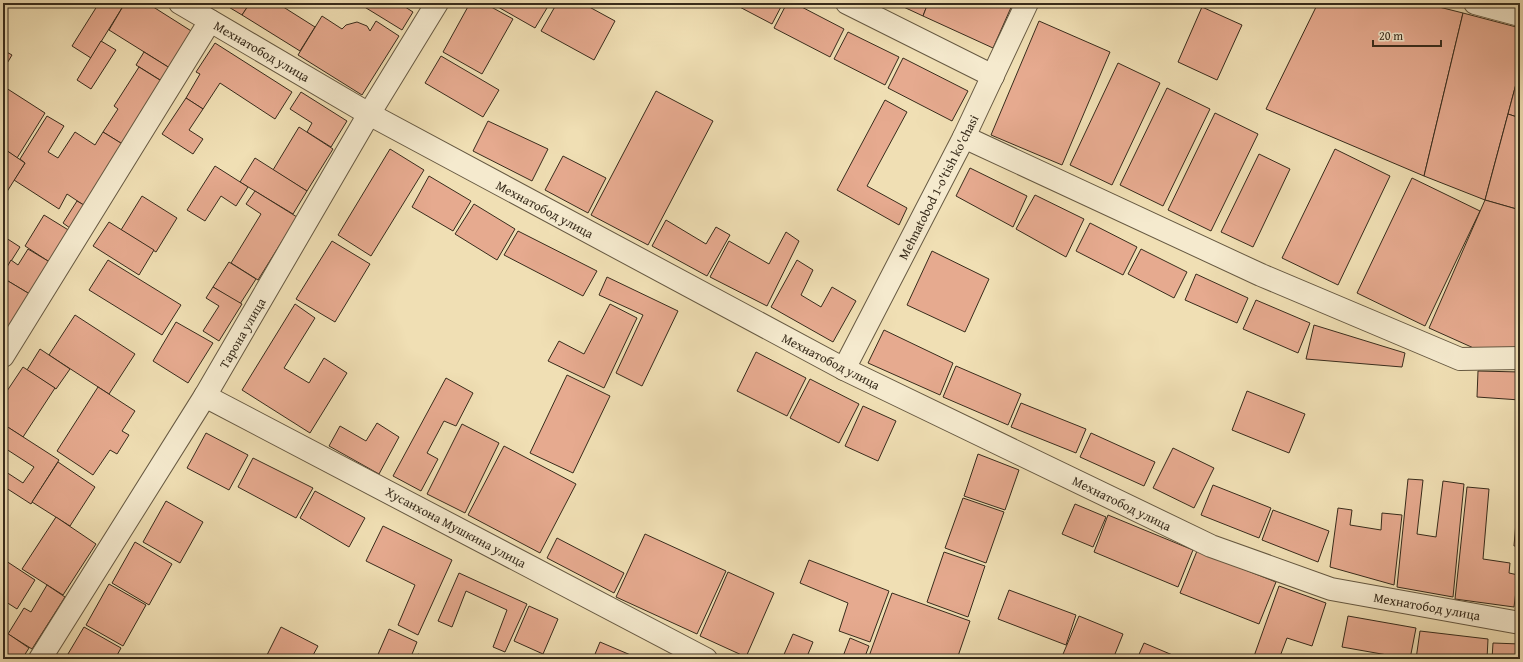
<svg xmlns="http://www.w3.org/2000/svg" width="1523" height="662" font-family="'Gentium Book Plus',serif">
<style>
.building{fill:#e6aa8f;stroke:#382c1c}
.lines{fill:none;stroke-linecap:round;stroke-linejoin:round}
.minor-casing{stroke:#665942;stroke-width:24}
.minor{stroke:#f5eace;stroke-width:22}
.labels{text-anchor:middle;stroke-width:3;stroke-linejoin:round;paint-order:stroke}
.street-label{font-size:13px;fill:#382c1c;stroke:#f5eace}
</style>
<rect width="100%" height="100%" fill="#f0dfb4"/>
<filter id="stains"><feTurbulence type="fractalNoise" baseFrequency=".005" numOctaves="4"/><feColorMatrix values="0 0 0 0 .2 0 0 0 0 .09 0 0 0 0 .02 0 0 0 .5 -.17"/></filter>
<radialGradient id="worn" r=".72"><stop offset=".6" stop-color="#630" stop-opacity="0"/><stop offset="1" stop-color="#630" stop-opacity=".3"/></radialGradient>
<g class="building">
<path d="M99,3H125L91,58L72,46Z"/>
<path d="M125,3H147L196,34L173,70L109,30Z"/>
<path d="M222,3H250L242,15Z"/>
<path d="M250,3H277L315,27L300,51L242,15Z"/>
<path d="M358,3H399L413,12L402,30Z"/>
<path d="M470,3H484L513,19L482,74L443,52Z"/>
<path d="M491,3H550L535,28Z"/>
<path d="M557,3H582L615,21L594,60L541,31Z"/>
<path d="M732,3H783L772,24Z"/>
<path d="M787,3H794L844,29L830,57L774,28Z"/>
<path d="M895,3H928L923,16Z"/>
<path d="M928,3L986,4L1013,3L993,48L923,16Z"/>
<path d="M1318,3H1423L1463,13L1424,176L1266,109Z"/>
<path d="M1202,7L1242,25L1217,80L1178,62Z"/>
<path d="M1463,13L1520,28V69L1485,200L1424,176Z"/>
<path d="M322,16L342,29L346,25L357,22L367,26L370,31L376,21L399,36L362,95L298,55Z"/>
<path d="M1039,21L1110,52L1062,165L991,135Z"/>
<path d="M848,32L899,57L885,85L834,59Z"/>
<path d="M101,41L116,50L91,89L77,80Z"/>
<path d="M215,43L292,92L275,119L220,83L203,109L186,98L200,74L196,72Z"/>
<path d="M3,50L12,55L3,70Z"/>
<path d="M144,52L173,70L165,83L136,65Z"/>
<path d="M441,56L499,90L483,117L425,83Z"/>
<path d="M903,58L968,91L952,121L888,88Z"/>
<path d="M1118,63L1160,83L1112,185L1070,165Z"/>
<path d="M139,67L163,82L124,145L103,132L118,109L114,106Z"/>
<path d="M1520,69V118L1508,114Z"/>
<path d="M3,86L45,113L17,158L3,148Z"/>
<path d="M1167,88L1210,109L1163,206L1120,185Z"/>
<path d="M656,91L713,121L648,245L591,215Z"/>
<path d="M301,92L347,121L331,147L307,132L312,123L290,109Z"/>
<path d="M186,98L203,109L189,130L203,139L193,154L162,134Z"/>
<path d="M885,100L907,112L867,186L907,208L899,225L837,190Z"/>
<path d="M1215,113L1258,134L1211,231L1168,210Z"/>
<path d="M1508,114L1520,118V210L1485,200Z"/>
<path d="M47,116L64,126L48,152L58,158L75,132L95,145L103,132L124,145L85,206L67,194L59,209L14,180L25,163L20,159Z"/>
<path d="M488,121L548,149L532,181L473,151Z"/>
<path d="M299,127L333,149L307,191L273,170Z"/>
<path d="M3,148L25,163L3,198Z"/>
<path d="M390,149L424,170L371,256L338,235Z"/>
<path d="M1335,149L1390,176L1338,285L1282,258Z"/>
<path d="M1259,154L1290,169L1253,247L1221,232Z"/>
<path d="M563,156L606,178L588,213L545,190Z"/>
<path d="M255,158L307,191L293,214L240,182Z"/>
<path d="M215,166L248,187L236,206L221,196L205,221L187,210Z"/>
<path d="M970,168L1027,196L1013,227L956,196Z"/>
<path d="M429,176L471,201L453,231L412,207Z"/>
<path d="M1412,178L1480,211L1425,326L1357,293Z"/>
<path d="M255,191L297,217L258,280L231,263L261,214L246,204Z"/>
<path d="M1035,195L1084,219L1066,257L1016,229Z"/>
<path d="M142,196L177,218L156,252L121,230Z"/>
<path d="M1485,200L1520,210V350L1487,354L1429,328Z"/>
<path d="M77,201L89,208L74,231L63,223Z"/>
<path d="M474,204L515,229L497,260L455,234Z"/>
<path d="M44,215L70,231L51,263L25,246Z"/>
<path d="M666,220L706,244L716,227L730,235L707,276L652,246Z"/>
<path d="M109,222L154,250L139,275L93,246Z"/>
<path d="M1090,223L1137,247L1123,275L1076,251Z"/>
<path d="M518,231L597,271L583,296L504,255Z"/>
<path d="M786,232L799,241L767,306L710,277L729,241L769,264Z"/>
<path d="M3,236L20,247L3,274Z"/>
<path d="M332,241L370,264L335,322L296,299Z"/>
<path d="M28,249L53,264L33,296L3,278V274L11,260L18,265Z"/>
<path d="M1141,249L1187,272L1174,298L1128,274Z"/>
<path d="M932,251L989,279L965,332L907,305Z"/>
<path d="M108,260L181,305L162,335L89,290Z"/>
<path d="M797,260L813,270L801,295L821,307L832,287L856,301L833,342L771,307Z"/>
<path d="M229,262L256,279L240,304L213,287Z"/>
<path d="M1196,274L1248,298L1237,323L1185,300Z"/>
<path d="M607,277L678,311L642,386L616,373L643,315L599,295Z"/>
<path d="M3,278L33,296L3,343Z"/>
<path d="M213,287L242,304L219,341L203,331L219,306L206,298Z"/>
<path d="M1256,300L1310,323L1298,353L1243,329Z"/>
<path d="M295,304L315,318L284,368L309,383L324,358L347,373L310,433L242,390Z"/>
<path d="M610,304L637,318L604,388L548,361L559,341L584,354Z"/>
<path d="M75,315L135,354L109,394L49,355Z"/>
<path d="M176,322L213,343L188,383L153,361Z"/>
<path d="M1314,325L1405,353L1402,367L1306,359Z"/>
<path d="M884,330L953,363L940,395L868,363Z"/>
<path d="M40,349L70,369L56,389L27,370Z"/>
<path d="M756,352L806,378L787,416L737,391Z"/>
<path d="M956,366L1021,394L1008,425L943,397Z"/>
<path d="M23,367L55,388L23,437L3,424V397Z"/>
<path d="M1478,371L1520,372V400L1477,397Z"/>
<path d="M567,375L610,396L573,473L530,453Z"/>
<path d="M446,378L473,393L456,426L444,421L427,453L438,459L421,491L393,476Z"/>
<path d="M810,379L859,404L839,443L790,418Z"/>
<path d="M98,387L135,411L122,431L129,435L117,454L110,450L93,475L57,451Z"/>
<path d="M1247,391L1305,414L1289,453L1232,430Z"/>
<path d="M1021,403L1086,429L1076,453L1011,427Z"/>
<path d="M863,406L896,421L878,461L845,446Z"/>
<path d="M377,423L399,437L379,474L329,446L340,426L366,441Z"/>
<path d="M3,424L59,460L31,504L3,486V470L23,483L34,467L3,447Z"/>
<path d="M462,424L499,443L465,513L427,494Z"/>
<path d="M206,433L248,455L229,490L187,468Z"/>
<path d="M1091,433L1155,462L1144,486L1080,457Z"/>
<path d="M504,446L576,484L540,553L468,515Z"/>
<path d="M1173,448L1214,468L1194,508L1153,488Z"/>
<path d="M978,454L1019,470L1005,510L964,496Z"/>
<path d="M253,458L313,488L296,518L238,487Z"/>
<path d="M58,462L95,487L70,526L32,502Z"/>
<path d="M1408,479L1423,480L1417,534L1436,537L1443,481L1464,484L1453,597L1397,587Z"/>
<path d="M1213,485L1271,508L1259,538L1201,515Z"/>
<path d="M1467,487L1489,489L1483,559L1510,563L1509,573L1518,575L1514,607L1455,599Z"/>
<path d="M315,491L365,518L349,547L300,518Z"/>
<path d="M963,498L1004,512L986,563L945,548Z"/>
<path d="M1518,498H1520V546H1514Z"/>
<path d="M166,501L203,522L180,563L143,542Z"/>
<path d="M1075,504L1106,517L1093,547L1062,534Z"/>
<path d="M1338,508L1352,510L1350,525L1381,530L1382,513L1402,515L1394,585L1330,567Z"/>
<path d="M1273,510L1329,531L1318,562L1262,540Z"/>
<path d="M1108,515L1193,550L1178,587L1094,552Z"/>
<path d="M56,517L96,544L63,595L22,569Z"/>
<path d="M383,526L452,560L418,635L398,625L415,585L366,561Z"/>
<path d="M645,534L726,571L697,634L616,597Z"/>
<path d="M557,538L624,573L614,593L547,558Z"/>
<path d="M135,542L172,564L149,605L112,583Z"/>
<path d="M1197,551L1276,582L1259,624L1180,593Z"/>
<path d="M944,552L985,566L968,617L927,602Z"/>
<path d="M3,559L35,580L17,609L3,600Z"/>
<path d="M809,560L889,591L870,642L839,631L848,603L800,583Z"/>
<path d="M728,572L774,593L746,657L700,636Z"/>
<path d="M459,573L527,604L505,652L493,647L507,610L466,591L452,627L438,621Z"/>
<path d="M109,584L146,605L123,646L86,625Z"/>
<path d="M47,585L65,597L32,649L8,634L24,608L31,612Z"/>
<path d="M1279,586L1326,603L1312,646L1287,638L1279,659H1253Z"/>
<path d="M1009,590L1076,615L1066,645L998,619Z"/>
<path d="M892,593L970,621L957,659H868Z"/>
<path d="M529,606L558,619L543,654L514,641Z"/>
<path d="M1079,616L1123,634L1113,659H1061Z"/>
<path d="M1348,616L1416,628L1410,659L1342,647Z"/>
<path d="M84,627L121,648L115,659H65Z"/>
<path d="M281,627L318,646L311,659H265Z"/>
<path d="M389,629L417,642L410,659H376Z"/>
<path d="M4,631L29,648L22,659H3Z"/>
<path d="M1420,631L1488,639L1487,659H1416Z"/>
<path d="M793,634L813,642L806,659H782Z"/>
<path d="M850,638L869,646L864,659H842Z"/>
<path d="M600,642L640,659H593Z"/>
<path d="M1144,643L1182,659H1137Z"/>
<path d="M1493,643L1520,644V659H1492Z"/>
<path d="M418,654L432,659H416Z"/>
</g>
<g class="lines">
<defs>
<g id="minor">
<path d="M180,3L369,114L844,369L1211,546L1331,589L1520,623"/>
<path d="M847,3L993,76"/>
<path d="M1475,3L1520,15"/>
<path d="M964,137L1261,275L1460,359L1520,358"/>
<path d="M3,356L210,21"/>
<path d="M844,369L964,137L1027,3"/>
<path d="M205,396L706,659"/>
<path d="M40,659L205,396L369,114L437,3"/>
</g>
</defs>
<use href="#minor" class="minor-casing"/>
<use href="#minor" class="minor"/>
</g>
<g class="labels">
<g class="street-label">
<text transform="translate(262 51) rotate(30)" y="5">Мехнатобод улица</text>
<text transform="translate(938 187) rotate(-63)" y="5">Mehnatobod 1-o'tish ko'chasi</text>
<text transform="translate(545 209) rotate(28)" y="5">Мехнатобод улица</text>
<text transform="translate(242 333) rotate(-60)" y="5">Тарона улица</text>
<text transform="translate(831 361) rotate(27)" y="5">Мехнатобод улица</text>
<text transform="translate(1122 503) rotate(26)" y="5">Мехнатобод улица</text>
<text transform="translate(456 527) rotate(28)" y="5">Хусанхона Мушкина улица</text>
<text transform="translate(1427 606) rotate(10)" y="5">Мехнатобод улица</text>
</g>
</g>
<rect width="1523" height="662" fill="none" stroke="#f0dfb4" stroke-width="16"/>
<rect x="4" y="4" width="1515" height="654" fill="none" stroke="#382c1c" stroke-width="2"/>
<rect x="8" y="8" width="1507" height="646" fill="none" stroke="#382c1c"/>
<path d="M1373 40v6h68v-6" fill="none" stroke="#382c1c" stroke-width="2"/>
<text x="1379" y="40" font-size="12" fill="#382c1c" stroke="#f5eace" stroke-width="3" paint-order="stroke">20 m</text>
<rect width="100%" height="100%" filter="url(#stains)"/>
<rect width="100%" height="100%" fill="url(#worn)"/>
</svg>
